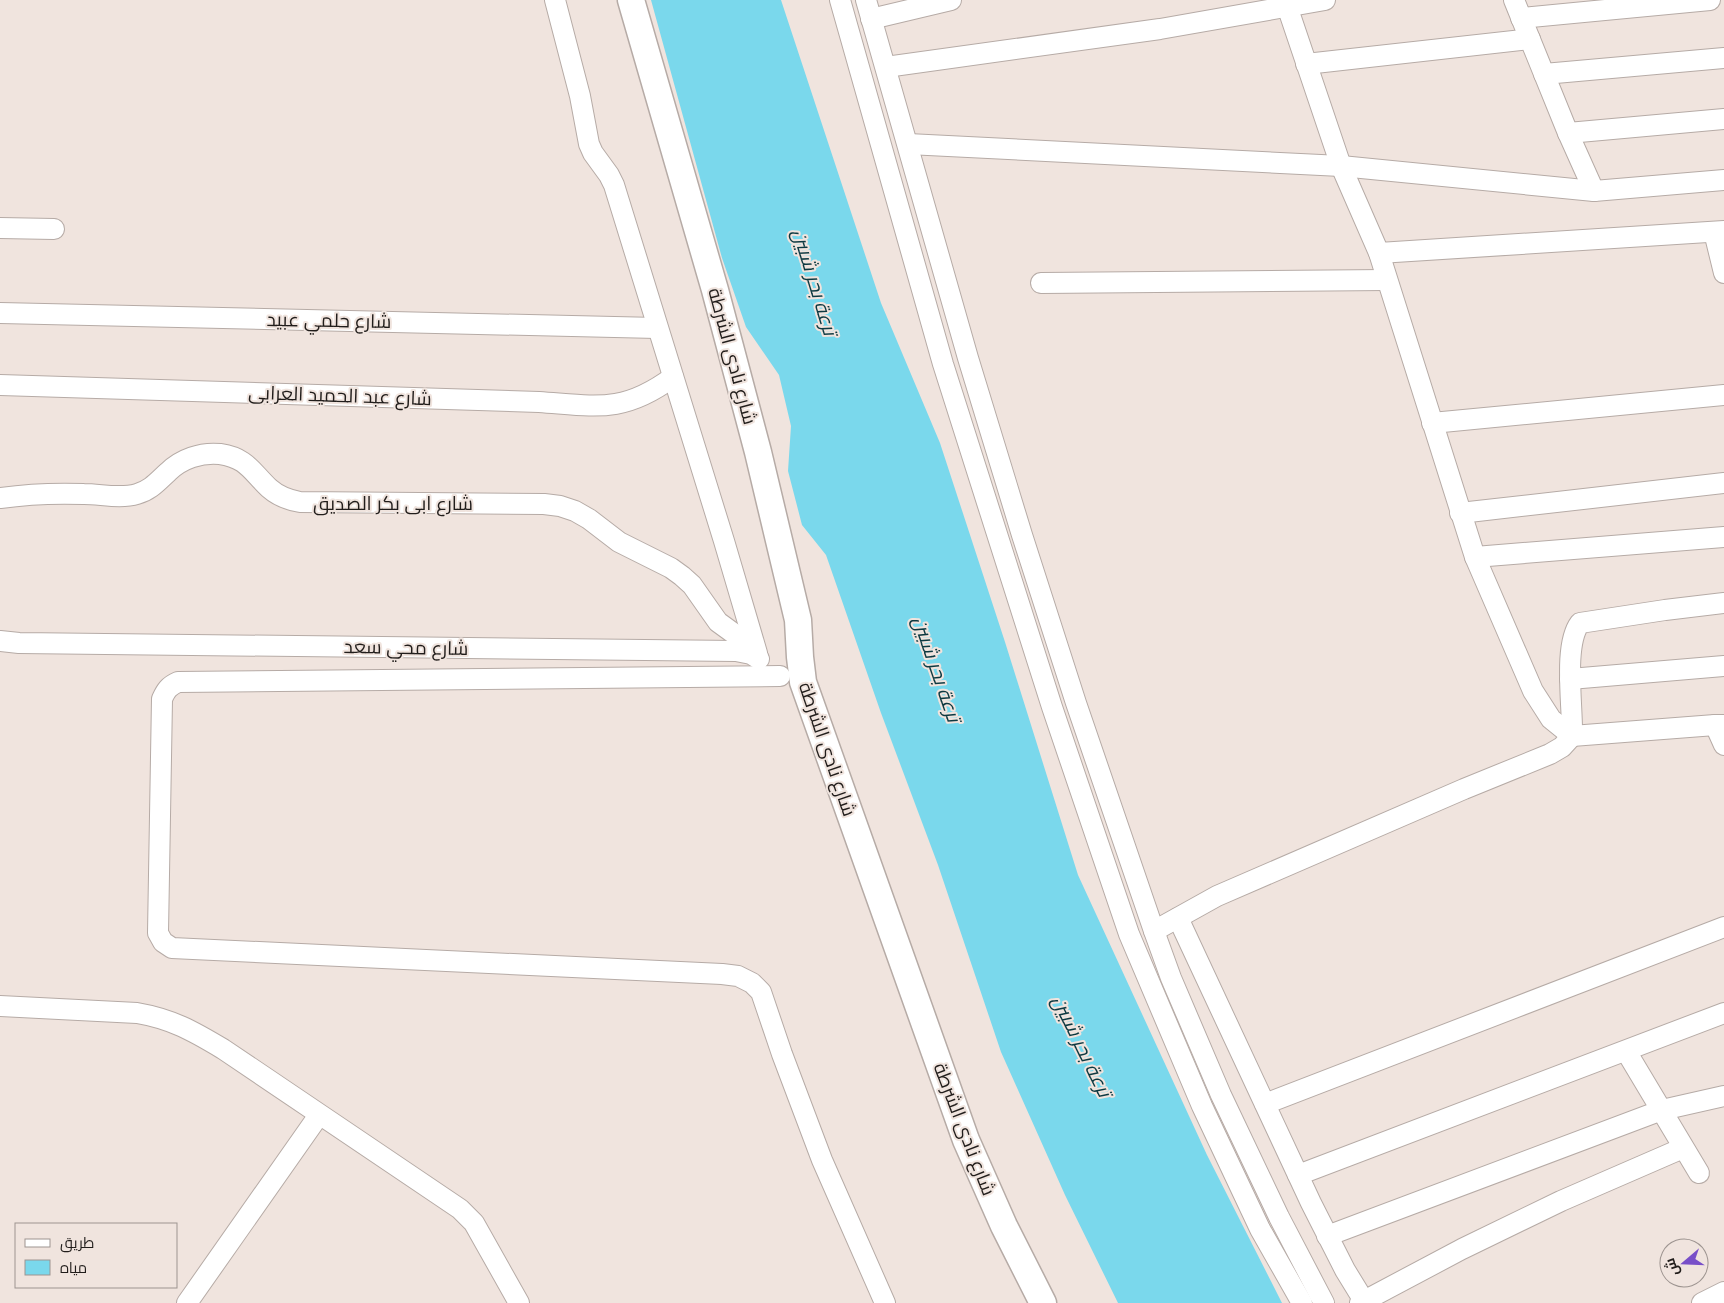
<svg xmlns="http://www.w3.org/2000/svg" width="1724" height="1303" font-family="Spectral,Cairo,serif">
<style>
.water{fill:#7ad8ec}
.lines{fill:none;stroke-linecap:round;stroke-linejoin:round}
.minor-casing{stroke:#b6aba6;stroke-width:22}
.major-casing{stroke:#b6aba6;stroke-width:29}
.minor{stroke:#fff;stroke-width:20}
.major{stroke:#fff;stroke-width:26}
.labels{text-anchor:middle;stroke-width:4;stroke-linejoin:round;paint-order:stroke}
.street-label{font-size:19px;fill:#211d1b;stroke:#f0e4de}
.water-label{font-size:20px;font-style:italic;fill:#0c3941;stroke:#f0e4de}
</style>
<rect width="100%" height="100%" fill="#f0e4de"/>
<path class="water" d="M651,0H781L881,303L940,443L1005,642L1078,875L1207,1155L1282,1303H1118L1065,1195L1001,1052L938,865L881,713L826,555L802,525L788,471L791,426L779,375L746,327L722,258Z"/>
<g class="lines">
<defs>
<g id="minor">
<path d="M555,0L580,96L589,144L593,153L609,175L614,185L724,541L757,653"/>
<path d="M840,0L943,364L1052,707L1129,934L1202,1106L1260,1229L1302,1303"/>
<path d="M866,0L968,358L1022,535L1076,703L1154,931L1171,978L1221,1095L1279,1217L1324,1303"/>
<path d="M1285,0L1341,166L1379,253L1475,557L1533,691L1551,719L1572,736L1715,725"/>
<path d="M1514,0L1568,133L1594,191"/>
<path d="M1521,18L1710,0"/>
<path d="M871,19L951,0"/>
<path d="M1306,64L1530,39"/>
<path d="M886,67L1160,29L1325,0"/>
<path d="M1544,74L1724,58"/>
<path d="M1568,133L1724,119"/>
<path d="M908,144L1341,166L1594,191L1724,180"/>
<path d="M0,228L54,229"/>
<path d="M1714,232L1724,273"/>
<path d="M1379,253L1724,231"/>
<path d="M1041,283L1386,280"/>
<path d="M0,313L657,328"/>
<path d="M0,385L539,402C596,406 623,414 673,377"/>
<path d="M1432,423L1724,395"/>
<path d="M0,498C28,494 56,493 84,494C101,494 120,499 137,494C151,490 158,481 168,472C181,459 201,452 220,454C247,458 251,471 269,488C278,496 288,500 300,502L544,504L560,506L575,511L589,519L619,542L671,568L682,576L692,585L718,622L740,638L758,657"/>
<path d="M1460,513L1724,483"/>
<path d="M1475,557L1724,537"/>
<path d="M0,641L19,643L736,651L751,654L759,659"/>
<path d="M780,676L178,682C169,686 166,690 162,699L158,933L163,942L172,948L722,974L738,976L752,983L761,992L782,1054L822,1160L885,1303"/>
<path d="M1570,679L1724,666"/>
<path d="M1724,725H1715L1724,745"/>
<path d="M1178,918L1311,1203L1345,1270L1364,1301L1360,1303"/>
<path d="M1154,931L1217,896L1464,789L1550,754L1562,747L1572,736C1573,707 1563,645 1580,623L1665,610L1724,603"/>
<path d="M0,1006L137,1013C172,1019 193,1031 223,1049L460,1209L474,1223L519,1303"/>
<path d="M1626,1051L1699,1173"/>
<path d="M1265,1104L1724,927"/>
<path d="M1298,1175L1724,1013"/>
<path d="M1327,1236L1662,1110L1724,1096"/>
<path d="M1364,1301L1462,1249L1561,1201L1683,1148"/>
<path d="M187,1303L319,1115"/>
<path d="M1702,1303L1724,1292"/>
</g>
<path id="major" d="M631,0L715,290L758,452L798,620L800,657L803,682L966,1140L1004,1226L1043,1303"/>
</defs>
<use href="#minor" class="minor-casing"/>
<use href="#major" class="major-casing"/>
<use href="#minor" class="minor"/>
<use href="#major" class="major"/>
</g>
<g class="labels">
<g class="street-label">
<text transform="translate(329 320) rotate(1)" y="7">شارع حلمي عبيد</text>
<text transform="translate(733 356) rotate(75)" y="7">شارع نادى الشرطة</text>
<text transform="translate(340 395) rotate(2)" y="7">شارع عبد الحميد العرابى</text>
<text x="393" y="510">شارع ابى بكر الصديق</text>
<text transform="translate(406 647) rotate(1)" y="7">شارع محي سعد</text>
<text transform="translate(828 749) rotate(71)" y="7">شارع نادى الشرطة</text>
<text transform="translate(965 1129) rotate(69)" y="7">شارع نادى الشرطة</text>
</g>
<g class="water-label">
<text transform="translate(815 282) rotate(73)" y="7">ترعة بحر شبين</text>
<text transform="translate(937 669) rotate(71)" y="7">ترعة بحر شبين</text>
<text transform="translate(1082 1046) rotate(64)" y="7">ترعة بحر شبين</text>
</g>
</g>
<rect x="15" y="1223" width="162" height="65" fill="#f0e4de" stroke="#9d9490"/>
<rect x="25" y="1239" width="25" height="8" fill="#ffffff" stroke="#9d9490"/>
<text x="60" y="1248" font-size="15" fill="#211d1b">طريق</text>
<rect x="25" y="1260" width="25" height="15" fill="#7ad8ec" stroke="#9d9490"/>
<text x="60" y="1273" font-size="15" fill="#211d1b">مياه</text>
<g transform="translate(1684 1263) rotate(251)"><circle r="24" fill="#f0e4de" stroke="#9d9490"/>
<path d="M0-4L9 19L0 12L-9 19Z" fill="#784fc8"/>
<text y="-8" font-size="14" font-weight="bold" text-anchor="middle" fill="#211d1b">ش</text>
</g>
</svg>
